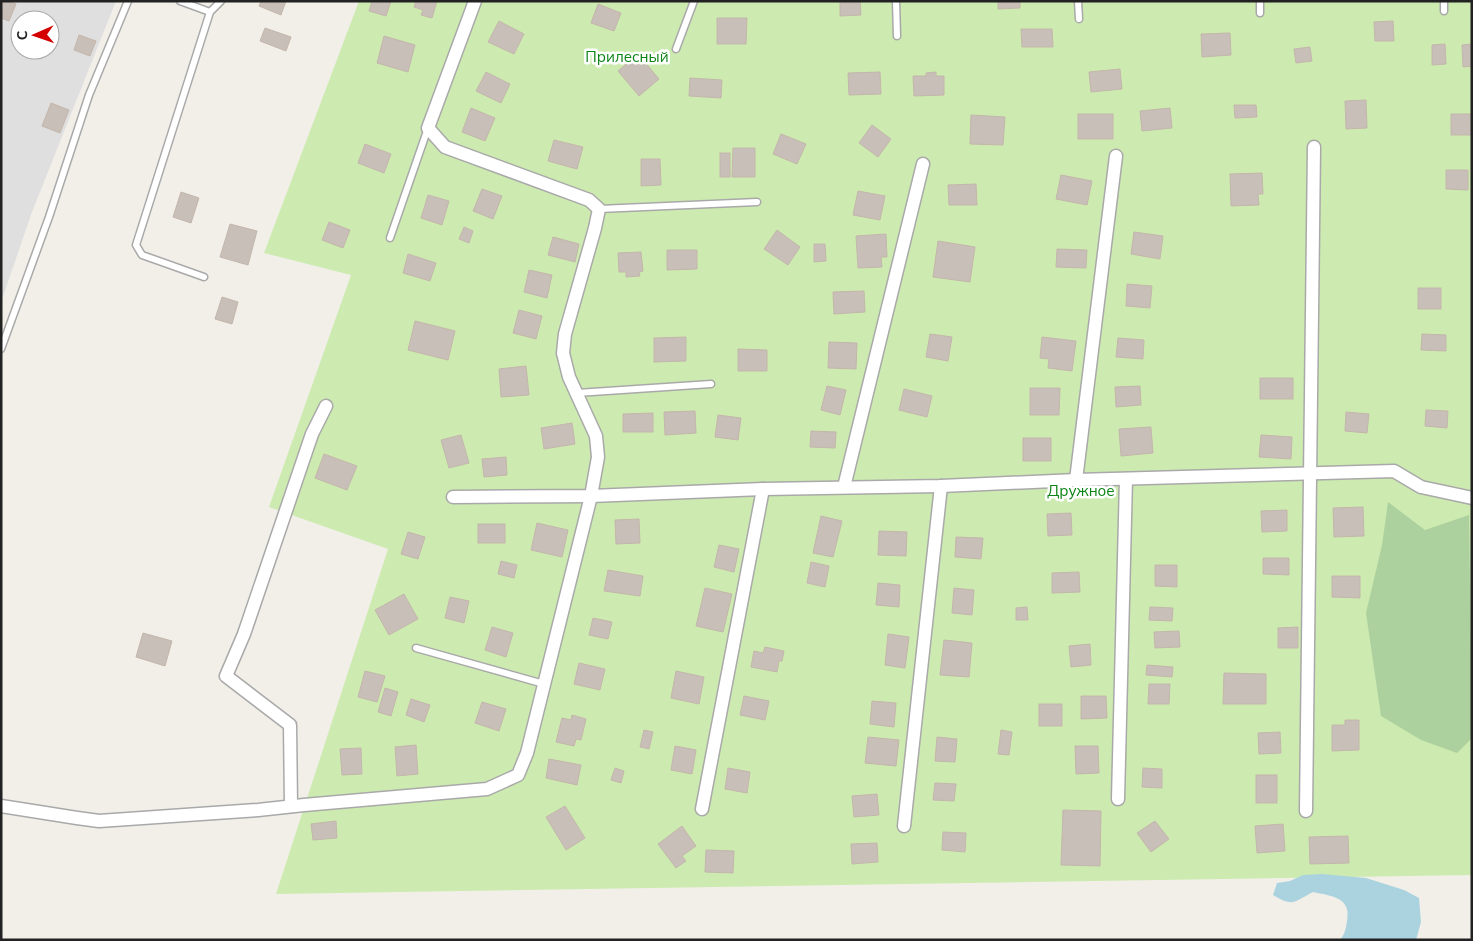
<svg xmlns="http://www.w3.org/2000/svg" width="1473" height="941" font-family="Mulish,sans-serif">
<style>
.residential{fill:#e0dfdf;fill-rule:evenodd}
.grass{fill:#cdebb0}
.forest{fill:#add19e}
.water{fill:#aad3df}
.building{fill:#c7bfb8;stroke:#c4b6ab}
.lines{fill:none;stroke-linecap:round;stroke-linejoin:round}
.lane-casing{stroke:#a9a9a9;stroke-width:9}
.street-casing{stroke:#a9a9a9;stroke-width:15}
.lane{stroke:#fff;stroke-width:6}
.street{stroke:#fff;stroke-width:12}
.labels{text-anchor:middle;stroke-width:5;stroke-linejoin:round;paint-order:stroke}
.park-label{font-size:15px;fill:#0c8416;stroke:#fff}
</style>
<rect width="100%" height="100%" fill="#f2efe9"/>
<path class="residential" d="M1,1H116L32,212L1,302ZM20,20H50V50H20Z"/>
<path class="grass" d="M359,1H1472V875L276,894L388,549L269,507L351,275L264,253Z"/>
<path class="forest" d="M1388,502L1425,530L1469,515L1472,738L1457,753L1421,740L1381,716L1366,613L1382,545Z"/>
<path class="water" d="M1322,874L1366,878L1404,890L1419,898L1421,922L1416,940H1340C1345,934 1346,928 1347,921C1352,897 1331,896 1313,892C1295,901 1294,908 1273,895L1277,883L1290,881L1303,875Z"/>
<g class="building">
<path d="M1,1H8L16,4L9,21L1,18Z"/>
<path d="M261,1H286L281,15L259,6Z"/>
<path d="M372,1H391L386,16L369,11Z"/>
<path d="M416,1H437L432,18L421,15L423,10L414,7Z"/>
<path d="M840,1H860L861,15L840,16Z"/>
<path d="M998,1H1020V8L998,9Z"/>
<path d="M598,4L621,13L614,31L591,23Z"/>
<path d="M717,18H747L746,44H717Z"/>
<path d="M499,21L524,34L514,54L488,42Z"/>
<path d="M1393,21L1394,41H1375L1374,22Z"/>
<path d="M265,28L291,37L286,51L260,41Z"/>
<path d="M1021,29H1052L1053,47H1022Z"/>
<path d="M1230,33L1231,55L1202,57L1201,34Z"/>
<path d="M79,35L96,41L90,56L74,50Z"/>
<path d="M384,36L415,45L408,72L377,63Z"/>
<path d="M1445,44L1446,64L1432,65V45Z"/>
<path d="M1472,44V66L1463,67L1462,45Z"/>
<path d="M1310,47L1312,61L1296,63L1294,49Z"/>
<path d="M638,54L659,79L639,96L618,71Z"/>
<path d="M1120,69L1122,89L1091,92L1089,72Z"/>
<path d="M486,72L510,84L501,103L476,91Z"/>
<path d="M880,72L881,94L849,95L848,73Z"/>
<path d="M936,72V76H944V95L914,96L913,76H926V73Z"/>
<path d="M690,78L722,80L721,98L689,96Z"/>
<path d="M1366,100L1367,128L1346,129L1345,101Z"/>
<path d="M51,103L69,110L60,133L42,126Z"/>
<path d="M1234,105H1256L1257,117L1235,118Z"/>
<path d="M471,108L495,118L485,141L462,132Z"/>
<path d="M1170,108L1172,128L1142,131L1140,111Z"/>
<rect x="1078" y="114" width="35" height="25"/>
<rect x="1451" y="114" width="21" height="21"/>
<path d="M971,115L1005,117L1003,145L970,144Z"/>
<path d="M872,125L891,139L878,157L859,143Z"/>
<path d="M781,134L806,144L797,164L773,154Z"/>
<path d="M554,140L583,147L577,169L548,161Z"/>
<path d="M365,144L391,154L384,173L358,163Z"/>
<path d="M733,148H755V177H732Z"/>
<rect x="720" y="153" width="10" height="24"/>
<path d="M641,159H660L661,185L641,186Z"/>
<path d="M1446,170H1468V190L1446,189Z"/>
<path d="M1262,173L1263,194H1258L1259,205L1231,206L1230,174Z"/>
<path d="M1061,175L1092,181L1087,205L1056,199Z"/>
<path d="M976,184L977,205H949L948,185Z"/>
<path d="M482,189L502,196L493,219L473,211Z"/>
<path d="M858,191L885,196L880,220L853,215Z"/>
<path d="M181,192L199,198L191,223L173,217Z"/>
<path d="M428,195L449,201L442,225L421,218Z"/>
<path d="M329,222L350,230L343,248L322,240Z"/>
<path d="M230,224L257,231L248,265L220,257Z"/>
<path d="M464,227L473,231L469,243L459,239Z"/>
<path d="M777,230L800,247L788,265L764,249Z"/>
<path d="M1134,232L1163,236L1160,259L1131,254Z"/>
<path d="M886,234L887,257H881L882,267L858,268L856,236Z"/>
<path d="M553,237L579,244L575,262L548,255Z"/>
<path d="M938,241L975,247L970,282L933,277Z"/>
<path d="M814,244H825L826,261L814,262Z"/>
<path d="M1057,249L1087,250L1086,268L1056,267Z"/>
<path d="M667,250H697V269L667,270Z"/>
<path d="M641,252L643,271L639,272L640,276L626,277V272H619L618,253Z"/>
<path d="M408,254L436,263L430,281L403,273Z"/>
<path d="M529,270L552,275L547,298L524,292Z"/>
<path d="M1127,284L1152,286L1150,308L1126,306Z"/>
<rect x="1418" y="288" width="23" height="21"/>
<path d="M864,291L865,312L834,314L833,292Z"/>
<path d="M222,297L238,302L232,324L215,319Z"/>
<path d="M519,310L542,316L536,339L513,333Z"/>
<path d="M415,321L455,331L448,360L408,350Z"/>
<path d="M930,334L952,337L948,361L926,357Z"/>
<path d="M1422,334L1446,335V351L1421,350Z"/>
<path d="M686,337V361L654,362V338Z"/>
<path d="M1042,337L1076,341L1072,371L1048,368L1049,359L1040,358Z"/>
<path d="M1118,338L1144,340L1143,359L1116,357Z"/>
<path d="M829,342L857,343L856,369L828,368Z"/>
<path d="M738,349L767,350V371H738Z"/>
<path d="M526,366L529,395L501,397L499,369Z"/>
<rect x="1260" y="378" width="33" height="21"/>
<path d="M827,386L846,390L840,415L821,410Z"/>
<path d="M1140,386L1141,405L1116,407L1115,387Z"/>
<path d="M1030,388H1060L1059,415H1030Z"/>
<path d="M904,389L932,396L927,417L899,410Z"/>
<path d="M1426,410L1448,411L1447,428L1425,426Z"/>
<path d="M695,411L696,433L665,435L664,412Z"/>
<path d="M1346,412L1369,414L1367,433L1345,431Z"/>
<path d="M653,413V432H623V414Z"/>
<path d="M718,415L741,418L738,440L715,437Z"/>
<path d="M572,423L575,444L544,449L541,428Z"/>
<path d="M1151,427L1153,453L1121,456L1119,429Z"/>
<path d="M811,431L836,432L835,448L810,447Z"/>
<path d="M461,435L469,463L449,468L441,440Z"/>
<path d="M1261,435L1292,437L1291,459L1259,457Z"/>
<rect x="1023" y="438" width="28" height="23"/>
<path d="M324,454L357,466L347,490L315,478Z"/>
<path d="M506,457L507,475L484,477L482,459Z"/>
<path d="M1363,507L1364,536L1334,537L1333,508Z"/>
<path d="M1287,510V531L1262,532L1261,511Z"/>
<path d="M1071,513L1072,535L1048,536L1047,514Z"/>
<path d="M821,516L842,521L833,557L813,553Z"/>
<path d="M639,519L640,543L616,544L615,520Z"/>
<path d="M537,523L568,530L562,557L531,550Z"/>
<rect x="478" y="524" width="27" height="19"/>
<path d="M879,531L907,532L906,556L878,555Z"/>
<path d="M408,532L425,537L418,559L401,554Z"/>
<path d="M956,537L983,538L981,559L955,557Z"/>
<path d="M719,545L739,549L734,572L714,567Z"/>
<path d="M1263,558H1289V575L1263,574Z"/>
<path d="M501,561L517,565L514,578L498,574Z"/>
<path d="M811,562L829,566L825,587L807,583Z"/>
<path d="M1155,565H1177V587L1155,586Z"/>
<path d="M608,570L643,576L640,596L604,591Z"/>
<path d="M1079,572L1080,592L1052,593V573Z"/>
<path d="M1332,576H1360V598L1332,597Z"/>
<path d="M878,583L900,585L899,607L876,605Z"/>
<path d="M705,588L732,594L723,632L696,626Z"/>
<path d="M954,588L974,590L972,615L952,613Z"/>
<path d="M404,594L418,619L389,635L375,610Z"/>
<path d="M450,597L469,601L464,623L445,618Z"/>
<path d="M1027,607L1028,620H1016V608Z"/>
<path d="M1150,607L1173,608L1172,621L1149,620Z"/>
<path d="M593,618L612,622L608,639L589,635Z"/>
<path d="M492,627L513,633L506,657L485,650Z"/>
<path d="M1298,627V648H1278V628Z"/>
<path d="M1179,631L1180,647L1155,648L1154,632Z"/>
<path d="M143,633L172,641L165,666L136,657Z"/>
<path d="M888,634L909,637L905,668L885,665Z"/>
<path d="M944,640L972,643L969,677L940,675Z"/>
<path d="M1090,644L1091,665L1071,667L1069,646Z"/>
<path d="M765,647L784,651L782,661H779L777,672L751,667L754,651L763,653Z"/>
<path d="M579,663L605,669L600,690L574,684Z"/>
<path d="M1147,665L1173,667L1172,677L1146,675Z"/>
<path d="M365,671L385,676L377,702L358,697Z"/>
<path d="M676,671L704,677L699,704L671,698Z"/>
<path d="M1224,673L1266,674V704H1223Z"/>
<path d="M1149,684H1170L1169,704H1148Z"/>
<path d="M385,688L398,692L391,716L378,712Z"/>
<path d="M744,696L769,701L765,720L740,715Z"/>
<path d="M1081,696H1106L1107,718L1081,719Z"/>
<path d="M411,699L430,705L424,722L406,715Z"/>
<path d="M872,701L896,703L894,727L870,724Z"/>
<path d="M482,702L506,709L499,731L475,723Z"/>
<rect x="1039" y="704" width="23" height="22"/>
<path d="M572,715L586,719L581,740L576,739L574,746L556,742L562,718L571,720Z"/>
<path d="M1345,720H1359V750L1332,751V725H1345Z"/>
<path d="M644,730L653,732L649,749L640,747Z"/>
<path d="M1001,730L1012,732L1009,755L998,754Z"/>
<path d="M1280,732L1281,753L1259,754L1258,733Z"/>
<path d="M868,737L899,740L896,766L865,763Z"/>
<path d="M937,737L957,739L955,762L935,761Z"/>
<path d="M416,745L418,774L397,776L395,747Z"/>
<path d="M675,746L696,750L692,774L671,770Z"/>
<path d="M1075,746H1098L1099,773L1076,774Z"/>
<path d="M361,748L362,774L342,775L340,749Z"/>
<path d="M549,759L581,765L577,785L546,778Z"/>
<path d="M615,768L624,771L621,783L611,780Z"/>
<path d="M728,768L750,772L747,793L725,789Z"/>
<path d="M1143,768L1162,769V788L1142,787Z"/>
<rect x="1256" y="775" width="21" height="28"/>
<path d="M935,783L956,784L954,801L933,800Z"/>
<path d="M877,794L879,815L854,817L852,796Z"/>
<path d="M565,806L585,838L566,850L546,817Z"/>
<path d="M1063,810L1101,811L1100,866L1061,865Z"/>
<path d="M336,821L337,838L313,840L311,824Z"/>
<path d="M1155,821L1169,839L1151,852L1137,833Z"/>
<path d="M1283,824L1285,851L1257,853L1255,826Z"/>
<path d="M682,826L696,846L682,856L686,861L676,868L658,844Z"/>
<path d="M943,832L966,833L965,852L942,850Z"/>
<path d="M1348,836L1349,863L1310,864L1309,837Z"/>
<path d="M877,843L878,862L852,864L851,844Z"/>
<path d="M706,850L734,851L733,873L705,872Z"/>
</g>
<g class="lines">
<defs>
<g id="lane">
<path d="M180,1L210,12L136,245L142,255L204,277"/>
<path d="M896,1L897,36"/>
<path d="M1078,1L1079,19"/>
<path d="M1260,1V13"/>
<path d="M1444,1V11"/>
<path d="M210,12L221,1"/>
<path d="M676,49L694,1"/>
<path d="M599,209L757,202"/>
<path d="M390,238L428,128"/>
<path d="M1,349L49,217L89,95L128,1"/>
<path d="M577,393L711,384"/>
<path d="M416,648L544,684"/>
</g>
<g id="street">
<path d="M1076,480L1116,156"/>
<path d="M844,487L923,164"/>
<path d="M453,497L591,496L763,489L941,486L1076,480L1394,471L1421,487L1472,498"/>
<path d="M1118,799L1126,479"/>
<path d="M1,806L77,818L99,821L258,810L304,805L487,789L518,775L527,753L591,496L598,457L596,436L569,377L563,353L565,334L595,228L599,209L589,200L445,147L428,128L475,1"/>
<path d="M291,806L290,725L226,676L244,634L312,434L326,406"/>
<path d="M702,809L763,489"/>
<path d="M1306,811L1314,147"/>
<path d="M904,826L941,486"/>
</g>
</defs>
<use href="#lane" class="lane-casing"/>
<use href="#street" class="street-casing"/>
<use href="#lane" class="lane"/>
<use href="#street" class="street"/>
</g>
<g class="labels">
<g class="park-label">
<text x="627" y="62">Прилесный</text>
<text x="1081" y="496">Дружное</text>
</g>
</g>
<rect width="1473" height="941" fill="none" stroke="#222222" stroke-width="5"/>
<g transform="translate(35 35) rotate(268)"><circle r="24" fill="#ffffff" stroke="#a7a7a7"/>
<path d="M0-4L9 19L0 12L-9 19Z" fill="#d40000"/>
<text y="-8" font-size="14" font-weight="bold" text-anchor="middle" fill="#222222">С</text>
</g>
</svg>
